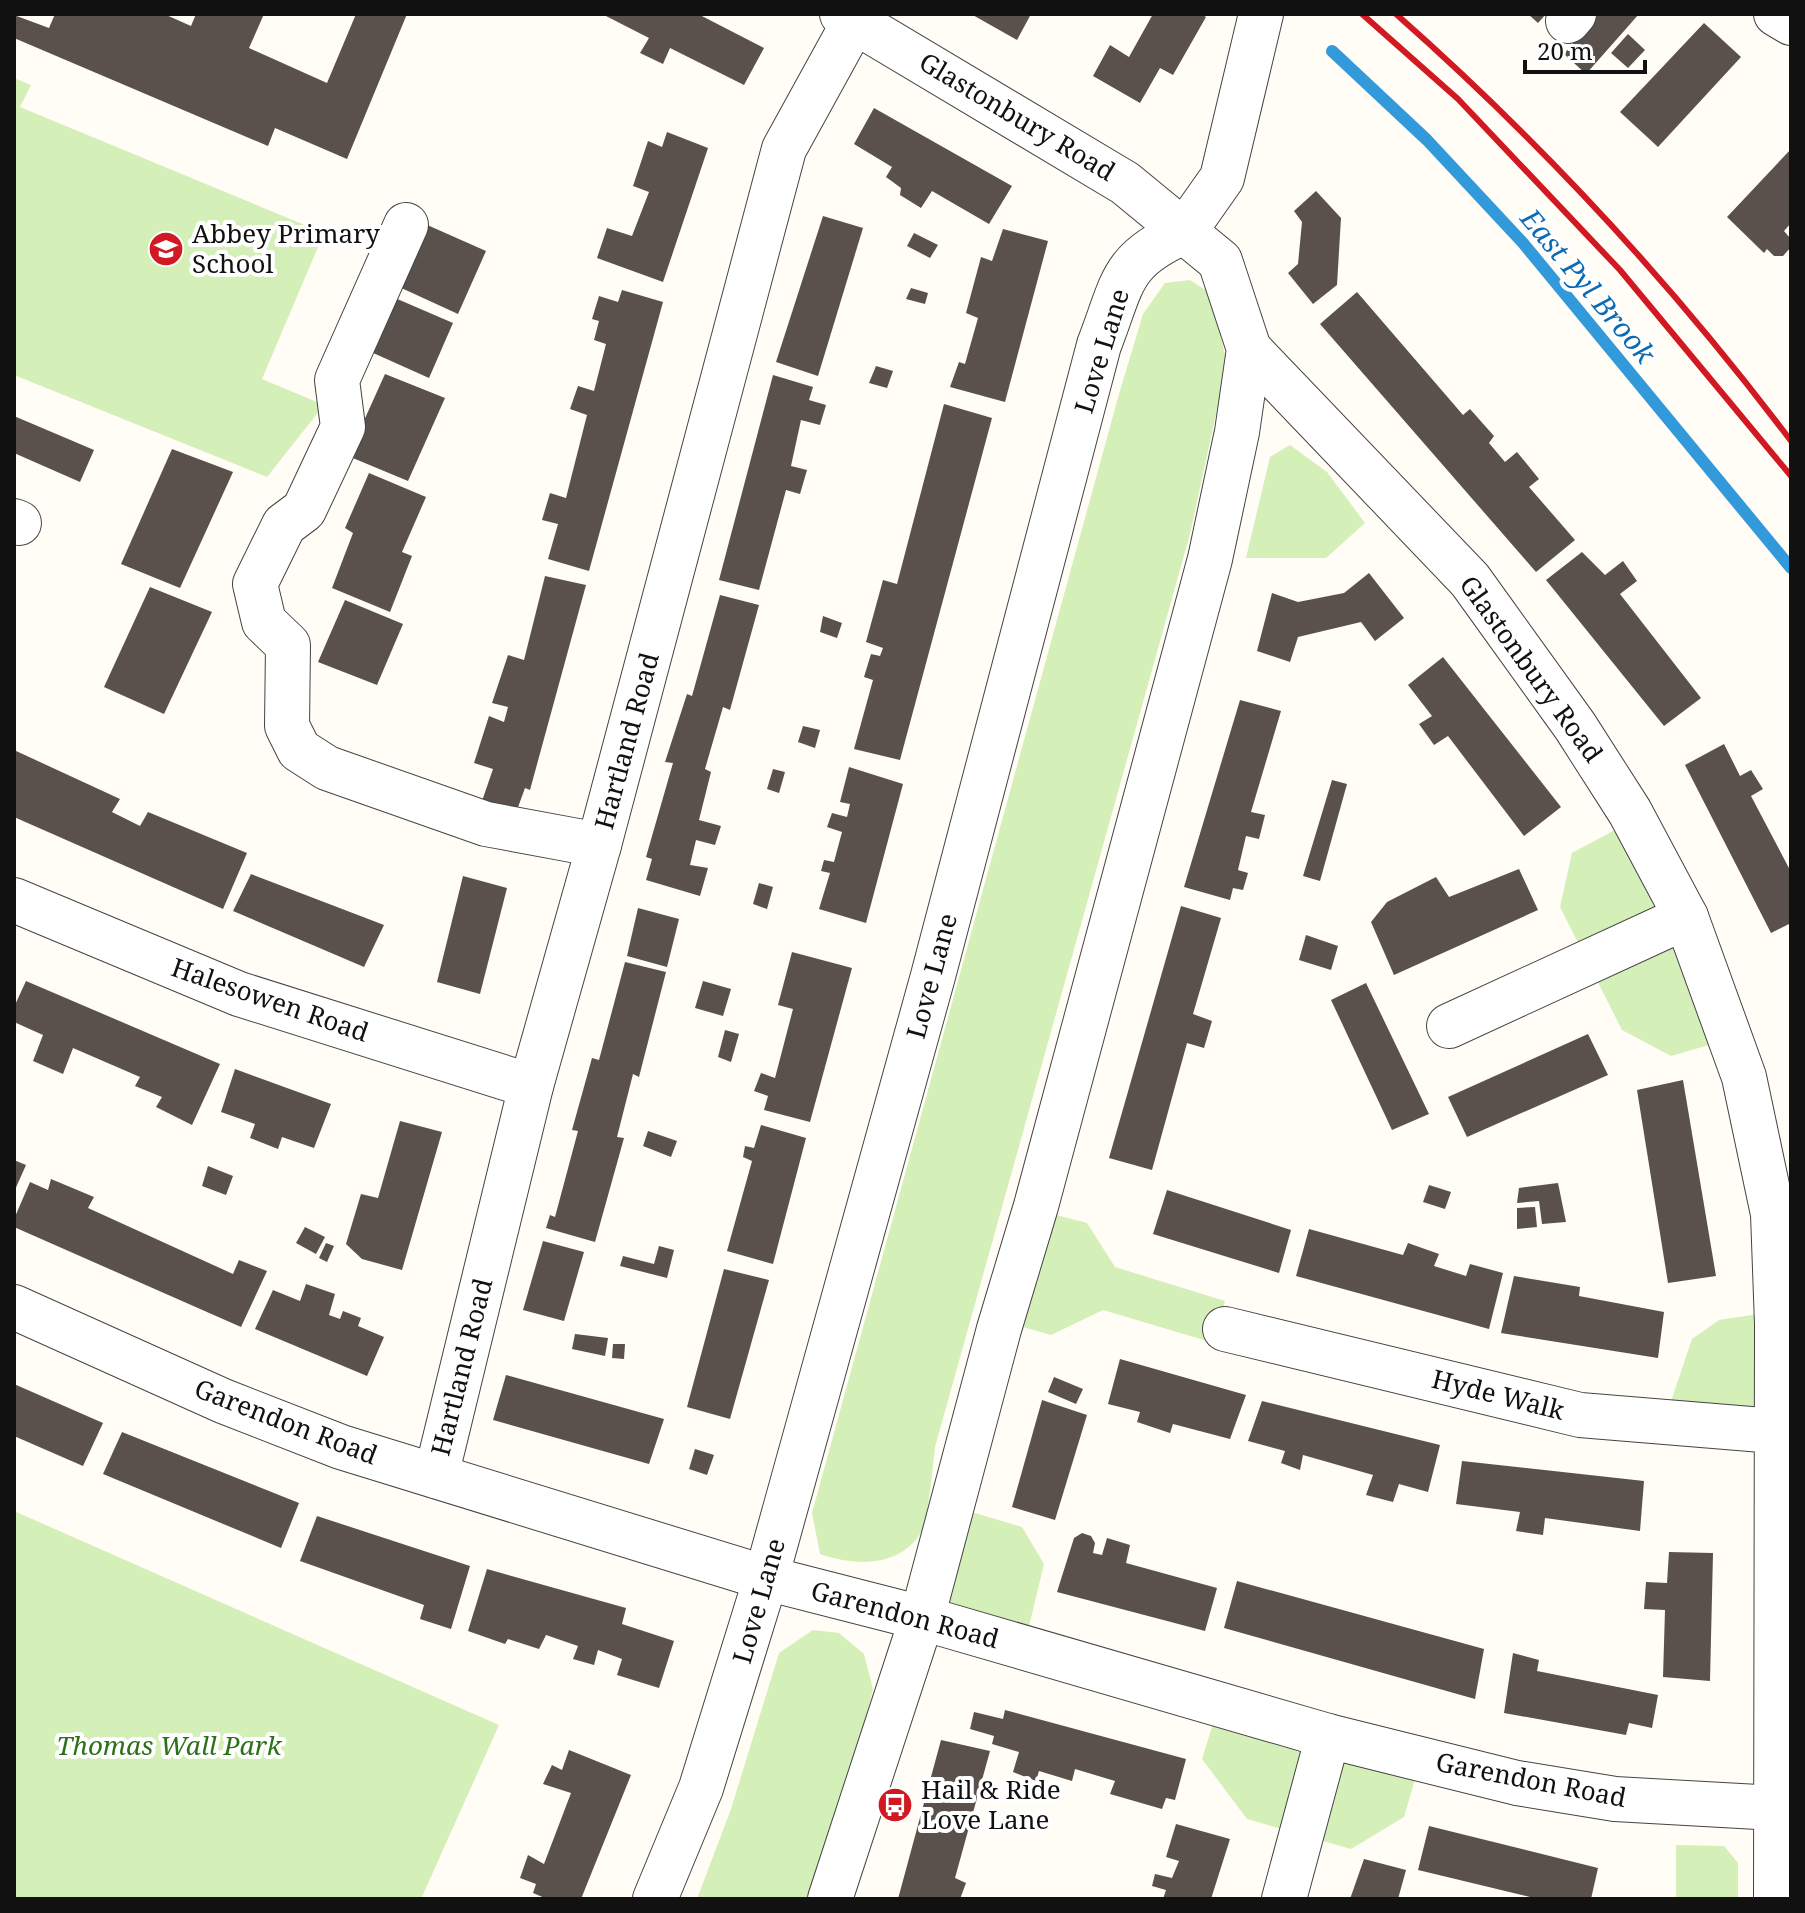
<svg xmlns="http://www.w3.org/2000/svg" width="1805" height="1913" font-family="'Noto Serif',serif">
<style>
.green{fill:#d5efb9}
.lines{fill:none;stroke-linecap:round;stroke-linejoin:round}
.stream{stroke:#3299db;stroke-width:12}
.building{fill:#5b514c}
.minor-casing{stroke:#444;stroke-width:46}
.minor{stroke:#fff;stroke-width:44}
.rail{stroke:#d11923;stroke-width:6}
.labels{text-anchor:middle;stroke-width:8;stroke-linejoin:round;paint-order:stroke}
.street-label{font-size:26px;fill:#111;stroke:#fff}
.poi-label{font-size:26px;fill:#111;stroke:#fff;text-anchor:start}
.park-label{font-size:26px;font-style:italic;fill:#2c7118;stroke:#fff}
.water-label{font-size:28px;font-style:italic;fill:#0b6ab2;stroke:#fff}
</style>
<rect width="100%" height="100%" fill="#fffdf5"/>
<g class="green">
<path d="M14,78L31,85L20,107L324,233L262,379L324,405L267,477L14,375Z"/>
<path d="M1190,280L1210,293L1227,363L1190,534L935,1447C933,1464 928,1522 921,1533C898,1568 855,1566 820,1554L812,1513L1119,394L1143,314L1165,283Z"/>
<path d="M1290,445L1327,472L1365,523L1326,558H1246L1270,457Z"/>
<path d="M1626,824L1723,1041L1671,1056L1622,1030L1560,907L1572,853Z"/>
<path d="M1029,1208L1087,1223L1115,1267L1225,1301L1214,1343L1103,1310L1051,1335L998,1320Z"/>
<path d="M1765,1313L1768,1424L1666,1416L1692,1339L1719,1320Z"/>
<path d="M948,1505L1022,1527L1044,1564L1026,1639L919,1612Z"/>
<path d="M14,1511L499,1725L421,1899H14Z"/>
<path d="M813,1630L839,1633L864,1654L873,1689L844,1804L813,1899H697L731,1809L779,1653Z"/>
<path d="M1217,1711L1419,1766L1404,1817L1351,1849L1247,1819L1202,1759Z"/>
<path d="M1676,1845L1724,1846L1738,1863V1899H1676Z"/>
</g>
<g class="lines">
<path class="stream" d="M1332,51L1427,140L1523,243L1791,568"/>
</g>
<g class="building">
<path d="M55,14H164L191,26L196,14H264L249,48L327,83L356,14H407L347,159L275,128L268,146L14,38V15L49,28Z"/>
<path d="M602,14H698L764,48L744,85L670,48L663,64L640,53L649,38Z"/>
<path d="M971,14H1031L1017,40Z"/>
<path d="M1153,14H1201L1206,17L1173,75L1160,68L1140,103L1093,76L1110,45L1129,57Z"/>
<path d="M1528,14H1546L1538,23Z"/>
<path d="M1599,14H1639L1586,74L1564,54Z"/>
<path d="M1704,23L1741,57L1658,147L1620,112Z"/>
<path d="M1628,34L1645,50L1628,68L1611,53Z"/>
<path d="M874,108L1012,186L989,224L932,191L921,208L900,195L901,188L886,177L892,167L854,144Z"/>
<path d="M667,132L708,148L663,282L597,258L607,228L632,236L649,192L633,186L648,141L662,147Z"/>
<path d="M1791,149V223L1784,231L1790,238L1791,247L1783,256H1774L1767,249L1764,253L1727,217Z"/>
<path d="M1316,191L1341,218L1337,285L1313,304L1288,273L1298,264L1302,222L1294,211Z"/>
<path d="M823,216L863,228L818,376L776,362Z"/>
<path d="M425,224L486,251L458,314L397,286Z"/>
<path d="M1003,229L1048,241L1005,402L950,387L959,362L965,364L978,318L966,313L981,257L992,261Z"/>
<path d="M914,233L938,245L930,258L907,246Z"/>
<path d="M911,288L928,293L925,304L906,299Z"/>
<path d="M622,290L663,302L589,571L548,559L558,524L542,520L550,493L566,498L587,415L570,409L578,386L594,391L606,344L594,340L599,321L592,319L599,296L618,302Z"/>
<path d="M1357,292L1463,415L1470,409L1494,436L1489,443L1505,462L1517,452L1539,479L1529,487L1575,540L1536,572L1320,324Z"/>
<path d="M395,298L453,323L429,378L371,352Z"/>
<path d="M876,366L893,371L887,388L869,383Z"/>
<path d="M385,374L445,398L408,481L348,456Z"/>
<path d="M773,375L813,387L809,400L826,405L820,425L801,420L791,466L807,470L800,494L786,490L759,590L719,580Z"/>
<path d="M944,404L992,418L900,760L854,749L873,680L864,677L871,654L880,656L883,648L866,642L883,580L897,584Z"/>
<path d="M14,416L94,450L80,482L14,453Z"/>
<path d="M172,449L233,472L180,588L121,564Z"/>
<path d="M369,473L426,497L402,552L412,556L390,612L332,588L353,533L345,528Z"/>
<path d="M1582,552L1605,575L1623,561L1637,581L1620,594L1701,698L1664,726L1546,580Z"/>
<path d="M1369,573L1404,618L1375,641L1361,622L1298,637L1290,662L1257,651L1272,593L1298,602L1344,593Z"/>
<path d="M545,576L586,585L530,790L525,788L517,810L482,801L493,769L474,763L489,716L504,722L508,707L492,703L508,655L524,660Z"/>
<path d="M150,587L212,612L164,714L104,687Z"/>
<path d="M720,595L759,605L730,710L723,707L705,769L711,772L699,820L721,826L715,845L696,840L690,865L708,868L700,896L646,880L652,859L646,857L673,763L665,762L687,694L692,696Z"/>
<path d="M345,600L403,624L377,685L318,662Z"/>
<path d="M823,616L842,623L837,638L820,632Z"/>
<path d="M1443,657L1561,807L1524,836L1448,736L1434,745L1419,724L1432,716L1408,685Z"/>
<path d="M1240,700L1281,711L1251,812L1265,815L1259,839L1246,836L1238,870L1248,873L1243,890L1233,888L1230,900L1184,887Z"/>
<path d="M803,726L820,730L815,748L798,742Z"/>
<path d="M1724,744L1740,776L1751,770L1763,789L1751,796L1791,872V923L1771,933L1685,765Z"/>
<path d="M14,750L120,799L112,812L140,826L148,812L247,853L223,909L14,817Z"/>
<path d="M849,767L903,784L866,923L819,909L830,873L821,871L824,860L834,862L842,832L827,827L832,813L847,817L850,804L840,802Z"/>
<path d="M773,769L785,772L779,793L767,789Z"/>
<path d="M1332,780L1347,784L1320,881L1303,876Z"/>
<path d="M1519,869L1538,910L1394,975L1371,922L1387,902L1436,877L1449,897Z"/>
<path d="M251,874L384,925L364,967L233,911Z"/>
<path d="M463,876L507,888L480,994L437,982Z"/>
<path d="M759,883L773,887L767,909L753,904Z"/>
<path d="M1181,906L1221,918L1193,1014L1212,1021L1204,1048L1187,1043L1152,1170L1109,1158Z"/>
<path d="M638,908L679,919L667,967L627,956Z"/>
<path d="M1306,935L1338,946L1331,970L1299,960Z"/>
<path d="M792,952L852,968L810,1122L764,1110L768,1096L754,1091L761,1073L775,1078L793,1009L778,1005Z"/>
<path d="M625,962L666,972L639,1077L633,1074L617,1137L624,1138L595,1242L546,1228L550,1215L555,1217L578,1131L572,1130L592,1058L599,1060Z"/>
<path d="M26,981L220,1064L192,1125L156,1107L162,1097L135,1086L140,1077L73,1048L63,1074L33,1061L43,1035L14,1022V1007Z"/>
<path d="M703,981L731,989L723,1016L695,1008Z"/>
<path d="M1366,983L1429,1114L1392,1130L1331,1000Z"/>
<path d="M725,1030L739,1034L731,1062L718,1057Z"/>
<path d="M1588,1034L1608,1075L1467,1137L1448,1097Z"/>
<path d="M235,1069L331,1104L314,1148L282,1137L278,1149L250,1138L255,1124L221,1112Z"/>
<path d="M1683,1080L1716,1276L1668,1283L1637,1090Z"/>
<path d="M400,1121L442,1132L402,1270L362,1259L346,1244L361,1194L378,1198Z"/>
<path d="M761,1125L806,1138L773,1264L727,1251L752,1161L743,1157L745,1146L754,1148Z"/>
<path d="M648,1131L677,1141L671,1157L643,1146Z"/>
<path d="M14,1160L26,1165L14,1192Z"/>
<path d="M208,1166L233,1176L226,1195L202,1186Z"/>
<path d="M51,1179L94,1197L88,1208L233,1274L239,1260L267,1271L241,1327L14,1227V1219L30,1182L48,1190Z"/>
<path d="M1558,1183L1566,1222L1542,1224L1539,1201L1517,1203L1519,1188Z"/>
<path d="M1429,1185L1451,1192L1445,1209L1423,1202Z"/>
<path d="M1167,1190L1291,1230L1279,1273L1153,1234Z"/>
<path d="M1535,1207L1537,1227L1517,1229V1208Z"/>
<path d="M305,1227L325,1237L316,1254L296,1243Z"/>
<path d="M1309,1229L1403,1255L1408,1243L1439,1254L1434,1266L1466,1276L1470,1264L1503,1273L1489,1329L1296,1276Z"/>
<path d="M543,1241L584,1252L564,1321L523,1310Z"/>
<path d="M326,1243L334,1246L327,1262L319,1258Z"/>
<path d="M659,1246L674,1250L667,1278L620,1266L623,1256L654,1264Z"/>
<path d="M724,1269L769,1280L730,1419L687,1407Z"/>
<path d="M1514,1276L1580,1287L1579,1296L1664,1312L1658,1358L1501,1333Z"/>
<path d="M306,1284L335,1294L329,1315L340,1319L343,1311L361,1318L358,1326L384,1337L367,1376L255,1329L273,1290L300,1301Z"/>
<path d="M575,1334L608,1338L605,1356L572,1349Z"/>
<path d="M613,1344H625L624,1359L612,1358Z"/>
<path d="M1120,1359L1246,1395L1230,1439L1173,1424L1170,1433L1137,1422L1140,1412L1108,1404Z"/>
<path d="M506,1375L664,1419L649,1464L493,1420Z"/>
<path d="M1054,1377L1083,1389L1076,1404L1048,1392Z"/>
<path d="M14,1384L103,1423L83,1466L14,1436Z"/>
<path d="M1042,1400L1087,1415L1055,1520L1012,1507Z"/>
<path d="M1262,1401L1440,1445L1428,1492L1399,1484L1393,1502L1366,1495L1373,1475L1303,1455L1300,1470L1281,1463L1285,1451L1248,1441Z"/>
<path d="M122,1432L299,1503L281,1548L103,1474Z"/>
<path d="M695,1449L714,1455L707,1475L689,1469Z"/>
<path d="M1462,1461L1644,1481L1640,1531L1545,1518L1543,1535L1516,1531L1520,1512L1456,1504Z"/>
<path d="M317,1516L470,1566L451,1629L420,1619L424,1605L300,1561Z"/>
<path d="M1082,1533L1091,1536L1095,1543L1093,1553L1102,1555L1107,1538L1130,1545L1126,1563L1217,1588L1205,1631L1057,1592L1074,1538Z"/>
<path d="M1669,1552L1713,1553L1710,1681L1663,1677L1665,1610L1644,1609L1646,1582L1667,1583Z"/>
<path d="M487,1569L626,1608L622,1624L674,1641L659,1688L617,1675L622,1659L598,1650L594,1665L573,1659L578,1646L546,1635L539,1649L508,1639L505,1644L468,1631Z"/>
<path d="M1237,1581L1484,1649L1475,1699L1224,1628Z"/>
<path d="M1513,1653L1539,1660L1537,1671L1658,1695L1652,1728L1629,1723L1626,1735L1504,1713Z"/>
<path d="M1005,1710L1186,1759L1175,1800L1166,1798L1162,1809L1110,1794L1115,1781L1075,1769L1072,1781L1039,1771L1036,1781L1013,1772L1019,1752L992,1744L994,1736L970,1729L974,1712L1003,1719Z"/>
<path d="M941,1740L990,1751L955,1878L966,1883L960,1899H898Z"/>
<path d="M569,1750L631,1775L581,1899H547L533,1893L536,1884L520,1878L528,1855L544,1864L571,1793L543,1784L552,1765L562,1770Z"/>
<path d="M1176,1824L1230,1839L1211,1899H1163L1166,1890L1152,1886L1155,1874L1172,1878L1179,1861L1166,1857Z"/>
<path d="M1429,1826L1598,1868L1591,1899H1538L1418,1870Z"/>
<path d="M1364,1859L1406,1870L1398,1899H1350Z"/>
</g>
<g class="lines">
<defs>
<g id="minor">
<path d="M1776,14L1791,23"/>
<path d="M1568,21L1574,14"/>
<path d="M406,225L337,380L343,427L304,510L284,525L255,584L264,622L288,645L287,726L299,750L327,768L486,824L599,845"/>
<path d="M1184,232L1222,178L1261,14"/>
<path d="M1249,349L1470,580L1575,726L1630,812L1686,917L1744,1077L1773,1214L1777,1324L1776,1899"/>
<path d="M14,521L19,523"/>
<path d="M14,900L239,994L531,1086"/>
<path d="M1449,1026L1686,917"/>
<path d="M14,1307L223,1401L341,1447L766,1578L922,1618L1328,1736L1517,1783L1615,1799L1776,1808"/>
<path d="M1225,1329L1580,1415L1775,1431"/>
<path d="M436,1476L531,1086L599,845L784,149L855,20"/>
<path d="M655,1899L701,1788L766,1578L933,976L1099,345C1123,284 1119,260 1184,232"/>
<path d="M830,1899L922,1618L999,1329L1036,1206L1210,559L1237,432L1249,349L1220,261L1125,183L842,14"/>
<path d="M1284,1899L1328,1736"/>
</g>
</defs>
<use href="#minor" class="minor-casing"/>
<use href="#minor" class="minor"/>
<g class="rail">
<path d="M1362,14L1458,99L1620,270L1791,476"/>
<path d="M1396,14C1542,143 1674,286 1791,441"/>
</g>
</g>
<defs>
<symbol id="school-disc" viewBox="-11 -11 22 22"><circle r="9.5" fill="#d11923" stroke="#fff"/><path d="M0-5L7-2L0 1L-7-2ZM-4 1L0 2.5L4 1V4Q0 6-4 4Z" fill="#fff"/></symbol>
<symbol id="bus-disc" viewBox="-11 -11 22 22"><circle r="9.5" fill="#d11923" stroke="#fff"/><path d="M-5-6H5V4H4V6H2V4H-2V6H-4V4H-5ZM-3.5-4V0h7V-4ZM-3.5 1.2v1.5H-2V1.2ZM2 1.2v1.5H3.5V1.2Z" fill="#fff"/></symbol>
</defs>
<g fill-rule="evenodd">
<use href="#school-disc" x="146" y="229" width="40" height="40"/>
<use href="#bus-disc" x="875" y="1785" width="40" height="40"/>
</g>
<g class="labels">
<g class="street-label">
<text transform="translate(1017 117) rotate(31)" y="9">Glastonbury Road</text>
<text transform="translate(1102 351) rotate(-73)" y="9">Love Lane</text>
<text transform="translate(1531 669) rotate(54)" y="9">Glastonbury Road</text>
<text transform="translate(627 741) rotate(-75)" y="9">Hartland Road</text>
<text transform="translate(932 976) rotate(-75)" y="9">Love Lane</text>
<text transform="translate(270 1000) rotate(19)" y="9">Halesowen Road</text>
<text transform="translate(462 1367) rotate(-76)" y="9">Hartland Road</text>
<text transform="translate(1498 1395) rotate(14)" y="9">Hyde Walk</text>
<text transform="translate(286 1422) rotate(21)" y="9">Garendon Road</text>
<text transform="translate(759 1601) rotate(-74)" y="9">Love Lane</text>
<text transform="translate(905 1615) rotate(15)" y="9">Garendon Road</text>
<text transform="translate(1531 1780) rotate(11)" y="9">Garendon Road</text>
</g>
<g class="poi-label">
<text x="192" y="243">Abbey Primary<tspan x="192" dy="30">School</tspan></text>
<text x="921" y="1799">Hail &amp; Ride<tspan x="921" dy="30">Love Lane</tspan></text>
</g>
<g class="park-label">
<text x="169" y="1755">Thomas Wall Park</text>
</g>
<g class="water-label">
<text transform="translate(1588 286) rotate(50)" y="10">East Pyl Brook</text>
</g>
</g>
<rect width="1805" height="1913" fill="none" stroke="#111111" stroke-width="32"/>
<path d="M1525 60v12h120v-12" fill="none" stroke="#111111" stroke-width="4"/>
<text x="1537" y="60" font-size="24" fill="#111111" stroke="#ffffff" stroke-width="6" paint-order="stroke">20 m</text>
</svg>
